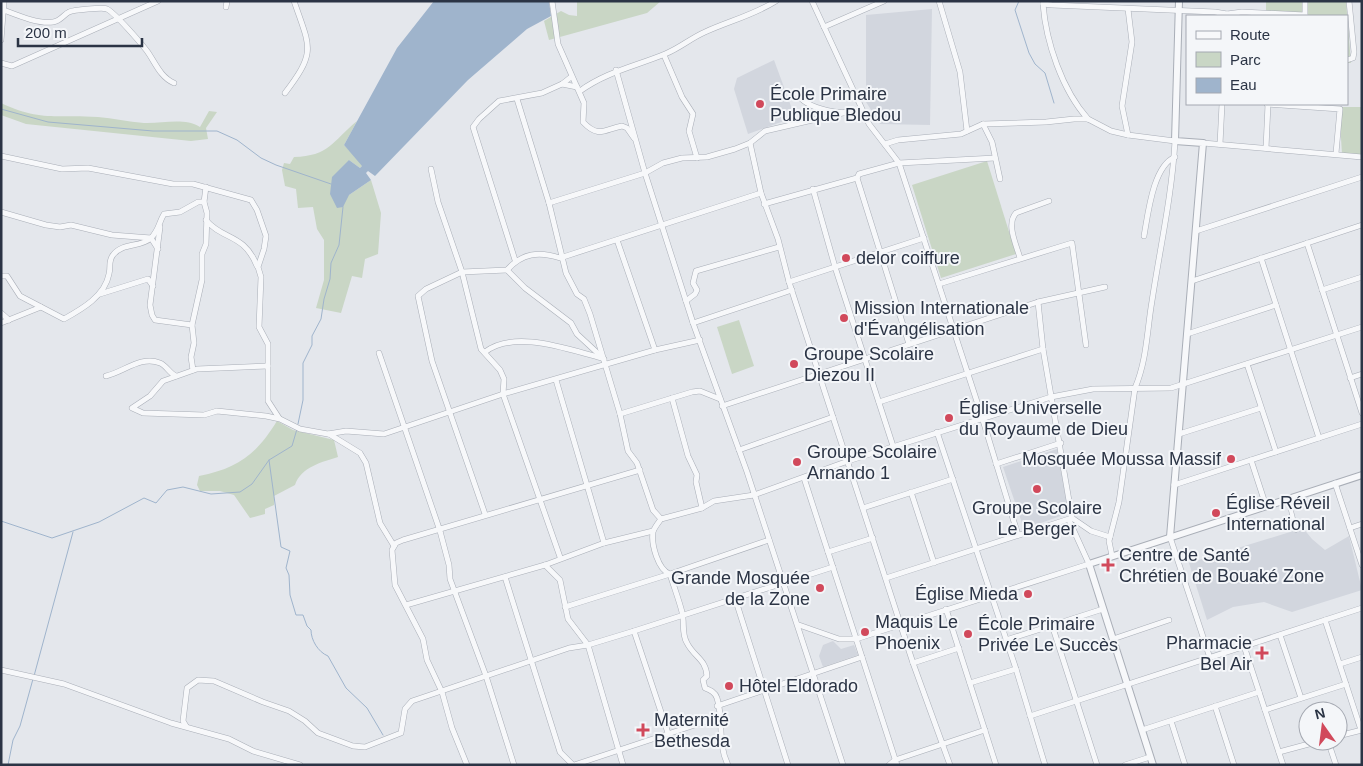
<svg xmlns="http://www.w3.org/2000/svg" width="1363" height="766" font-family="Helvetica,sans-serif">
<style>
.built{fill:#d2d6de}
.green{fill:#c9d6c5}
.water{fill:#9fb4cc}
.lines{fill:none;stroke-linecap:round;stroke-linejoin:round}
.stream{stroke:#9fb4cc;stroke-width:1}
.pedestrian-casing{stroke:#a9aeb7;stroke-width:5}
.minor-casing{stroke:#a9aeb7;stroke-width:6}
.tertiary-casing{stroke:#a9aeb7;stroke-width:8}
.pedestrian{stroke:#f7f8fa;stroke-width:4}
.minor{stroke:#f7f8fa;stroke-width:5}
.tertiary{stroke:#f7f8fa;stroke-width:6}
.poi-dot{fill:#d1495b;stroke:#f4f6f9;stroke-width:2}
.labels{text-anchor:middle;stroke-width:4;stroke-linejoin:round;paint-order:stroke}
.poi-label{font-size:18px;fill:#2b3445;stroke:#f4f6f9;text-anchor:start}
</style>
<rect width="100%" height="100%" fill="#e4e7ec"/>
<g class="built">
<path d="M932,9L930,125L880,124L866,102V15Z"/>
<path d="M774,60L795,117L748,134L734,89L737,78Z"/>
<path d="M1057,449L1069,513L1024,529L1003,467Z"/>
<path d="M1303,528L1312,539L1325,550L1349,536L1362,590L1292,612L1264,602L1233,607L1207,620L1189,563Z"/>
<path d="M833,641L841,649L854,645L858,655L823,667L819,656L823,645Z"/>
</g>
<g class="green">
<path d="M577,1H661L647,13L549,40L544,21L561,11L569,15L577,16Z"/>
<path d="M1266,1H1346L1351,63H1347V16H1266Z"/>
<path d="M1,103C41,122 57,114 98,117C113,118 128,122 144,123C161,124 184,117 200,127L209,111L217,112L206,128L208,139L191,141L26,124L1,115Z"/>
<path d="M1339,107H1362V154H1342Z"/>
<path d="M357,121L344,145L363,165L360,168L349,160V195L371,180L381,213L378,254L365,259L362,278L352,276L341,313L316,308L324,280V240L317,229L313,207L298,208L296,189L285,186L282,170L284,163L290,164L294,157C329,156 332,142 357,121Z"/>
<path d="M987,161L1016,254L941,278L912,185Z"/>
<path d="M739,320L754,366L732,374L717,327Z"/>
<path d="M277,421L293,430L334,440L338,457C322,462 301,467 295,485L274,496V505L265,509V514L250,518L234,495L220,491H200L197,485L199,476C238,468 256,455 277,421Z"/>
</g>
<path class="water" d="M434,1H549L551,16L527,29L468,80L375,176L368,171L366,173L371,180L349,195L343,207L337,208L330,194L332,177L349,160L360,168L362,166L344,145L397,48Z"/>
<g class="lines">
<g class="stream">
<path d="M1019,1L1015,10L1029,53L1035,64L1045,73L1054,103"/>
<path d="M1,109L48,122L153,131H217L237,140L261,158L276,165L331,184"/>
<path d="M298,424L303,400V363L312,345V336L321,319L324,299L330,279L331,263L339,245L343,207"/>
<path d="M269,460L281,547L290,551L286,568L289,575L290,595L296,615H303L307,626L311,630C311,640 318,652 328,656L346,688L367,708L383,735"/>
<path d="M1,521L52,538L99,522L144,498L156,503L167,490L183,487L211,494L240,492L252,484L269,460L292,446L297,429"/>
<path d="M34,676L73,532"/>
<path d="M8,765L13,740L20,726L33,679"/>
</g>
<defs>
<path id="pedestrian" d="M1288,499L1296,530"/>
<g id="minor">
<path d="M552,1L558,44L584,103L583,122C599,139 605,129 622,126L627,128L634,138"/>
<path d="M812,1L869,124L899,163L982,417L1018,535"/>
<path d="M939,1L960,72L967,131"/>
<path d="M1043,1V4L1052,5L1215,12L1227,14V16"/>
<path d="M1305,1V16"/>
<path d="M1043,4C1046,42 1062,90 1088,119"/>
<path d="M226,7L227,1"/>
<path d="M1,9C17,15 37,24 53,22C61,21 64,14 69,12C73,10 103,7 107,9C116,14 140,42 147,51C155,62 160,77 174,83"/>
<path d="M1227,14L1242,12L1305,15"/>
<path d="M824,27L884,1"/>
<path d="M1,40L4,1"/>
<path d="M664,55L682,97L693,114L689,131L697,158"/>
<path d="M1347,60L1353,58L1354,52L1349,1"/>
<path d="M1,63L12,66L158,1"/>
<path d="M616,70L645,173L693,323L747,472L843,765"/>
<path d="M562,84L577,87"/>
<path d="M580,91C606,72 636,66 665,54C680,48 691,38 705,32C729,21 754,15 776,1"/>
<path d="M796,92C807,112 845,114 865,113"/>
<path d="M285,93C317,51 310,48 294,1"/>
<path d="M517,99L549,203L566,273L577,294L584,299L590,314L620,414L628,451L637,463L653,510L661,519"/>
<path d="M1267,104L1340,109L1336,153"/>
<path d="M983,124L992,142L1000,179"/>
<path d="M1128,135L1122,106L1132,42L1128,9"/>
<path d="M750,143L761,193L778,239L789,282L913,663L950,765"/>
<path d="M1203,143L1362,157"/>
<path d="M885,144L898,140L961,134L983,124L1046,122L1074,119H1088L1111,131L1128,135L1175,141C1172,195 1160,248 1152,301C1147,330 1147,360 1135,388L1119,502L1109,541L1112,556"/>
<path d="M1220,144L1222,104"/>
<path d="M1266,148L1268,104"/>
<path d="M1,156L62,169L88,168L173,184H193L251,200L257,210L266,236L264,249L258,267L261,277L259,327L268,344V401L279,418"/>
<path d="M431,169L438,202L462,272L481,349L500,370L504,379L503,394L560,557"/>
<path d="M857,178L909,344"/>
<path d="M813,189L835,267L893,446"/>
<path d="M549,203L645,173L663,163L682,158L707,157L735,149L750,143L765,131L847,112"/>
<path d="M764,204L857,178L859,174L899,163L995,158"/>
<path d="M1,212L46,225L60,227L71,225L112,235L151,238L158,249"/>
<path d="M206,220C222,240 244,233 257,266"/>
<path d="M160,227L150,305L152,315L155,320L192,325"/>
<path d="M1196,231L1362,177"/>
<path d="M1144,236C1148,214 1153,166 1175,157"/>
<path d="M617,240L655,350"/>
<path d="M1307,243L1362,413"/>
<path d="M1020,258C1016,244 1006,224 1016,213L1049,201"/>
<path d="M1261,258L1319,438"/>
<path d="M515,260L473,127L479,119L499,101L542,93L562,84L571,77"/>
<path d="M507,270L525,288L571,323L577,334L604,359"/>
<path d="M1,276H7L20,296L64,319C82,309 105,296 109,274C111,267 108,261 113,255C123,242 140,248 151,238C159,230 159,222 164,214L180,212L198,202H204"/>
<path d="M1192,281L1362,225"/>
<path d="M789,282L924,238"/>
<path d="M939,284L1072,243L1086,345"/>
<path d="M1322,290L1362,277"/>
<path d="M100,294L148,279L153,286"/>
<path d="M686,301L695,294L697,290L693,283L696,271L779,247"/>
<path d="M1,313L9,320"/>
<path d="M1,323L41,307"/>
<path d="M693,323L792,290"/>
<path d="M1187,334L1276,305"/>
<path d="M485,352C515,329 569,350 602,358"/>
<path d="M379,353L440,531L449,565L450,579L486,676L514,765"/>
<path d="M1247,364L1276,452"/>
<path d="M268,366L197,369L163,381L150,396L132,408L143,413L204,415L217,411L266,416L280,419L300,429L328,434L346,431L384,434L503,394L655,350L700,340"/>
<path d="M193,370L191,357L194,343L192,325L202,280V254L206,244L207,213L204,202L206,187"/>
<path d="M106,376C124,372 141,355 160,363C167,366 169,373 176,376"/>
<path d="M1350,378L1362,374"/>
<path d="M556,380L604,543"/>
<path d="M672,398L688,456L697,475L696,482L702,508"/>
<path d="M879,402L1043,349"/>
<path d="M722,406L1038,302L1105,287"/>
<path d="M620,414L692,392L700,391L720,399"/>
<path d="M937,432L1016,669L1045,765"/>
<path d="M329,434L360,453L366,463L380,523L394,546"/>
<path d="M1179,434L1261,408"/>
<path d="M739,450L833,417"/>
<path d="M1251,460L1266,506"/>
<path d="M996,464L1061,443"/>
<path d="M804,478L897,765"/>
<path d="M1335,483L1362,565"/>
<path d="M1174,485L1362,424"/>
<path d="M911,492L934,563"/>
<path d="M863,508L953,479"/>
<path d="M485,514L432,361L418,296L426,289L462,272L507,270C522,253 539,251 560,258L761,193"/>
<path d="M1072,518L1091,531L1110,537"/>
<path d="M1350,528L1362,524"/>
<path d="M1170,537L1210,658"/>
<path d="M828,552L873,538"/>
<path d="M545,565L560,580L568,619L588,645L623,765"/>
<path d="M505,577L560,752L573,765"/>
<path d="M886,578L1072,518L1043,349L1038,302"/>
<path d="M735,598L788,765"/>
<path d="M406,605L545,565L604,543L653,531"/>
<path d="M565,607L670,574L769,540"/>
<path d="M946,609L996,765"/>
<path d="M1325,620L1361,730"/>
<path d="M799,625L839,639H856L1089,564L1069,520"/>
<path d="M1052,625L1097,765"/>
<path d="M634,631L668,733"/>
<path d="M1280,635L1301,698"/>
<path d="M1113,639L1169,620"/>
<path d="M1006,640L1103,609"/>
<path d="M1244,646L1283,765"/>
<path d="M913,663L959,648"/>
<path d="M1340,664L1362,657"/>
<path d="M1,670L64,684L171,723L229,739L253,751L300,765"/>
<path d="M970,683L1016,669"/>
<path d="M717,706L862,657"/>
<path d="M1215,706L1234,765"/>
<path d="M1265,710L1346,684"/>
<path d="M1030,716L1362,608"/>
<path d="M1171,721L1185,765"/>
<path d="M186,726L183,721L187,688L198,680L214,681L263,702L289,711L305,721L318,733L353,746L365,747L401,733L405,709L412,701L569,648L588,645L634,631L833,567"/>
<path d="M1142,730L1259,692"/>
<path d="M1338,736L1362,730"/>
<path d="M1328,741L1336,765"/>
<path d="M1279,752L1320,741"/>
<path d="M467,765L452,728L442,692L427,660L423,639L395,585L392,550L396,543L403,540L640,470"/>
<path d="M574,765L719,717"/>
<path d="M728,765C717,743 724,720 717,698C715,692 710,690 705,688L703,680L707,676C706,659 694,657 687,643C681,633 685,623 682,612C679,600 674,587 670,574C658,570 651,544 653,532C654,528 658,523 661,519L702,508L714,501L754,495L848,461L1051,397L1093,389L1171,388L1362,327"/>
<path d="M889,765L895,760L985,730"/>
<path d="M1125,765L1150,757"/>
</g>
<g id="tertiary">
<path d="M1170,537L1203,143L1175,141L1179,1"/>
<path d="M1153,765L1089,564L1362,475"/>
</g>
</defs>
<use href="#pedestrian" class="pedestrian-casing"/>
<use href="#minor" class="minor-casing"/>
<use href="#tertiary" class="tertiary-casing"/>
<use href="#pedestrian" class="pedestrian"/>
<use href="#minor" class="minor"/>
<use href="#tertiary" class="tertiary"/>
</g>
<g class="poi-dot">
<circle cx="760" cy="104" r="5"/>
<circle cx="846" cy="258" r="5"/>
<circle cx="844" cy="318" r="5"/>
<circle cx="794" cy="364" r="5"/>
<circle cx="949" cy="418" r="5"/>
<circle cx="1231" cy="459" r="5"/>
<circle cx="797" cy="462" r="5"/>
<circle cx="1037" cy="489" r="5"/>
<circle cx="1216" cy="513" r="5"/>
<path d="M1105.5 557.5h5v5h5v5h-5v5h-5v-5h-5v-5h5z"/>
<circle cx="820" cy="588" r="5"/>
<circle cx="1028" cy="594" r="5"/>
<circle cx="865" cy="632" r="5"/>
<circle cx="968" cy="634" r="5"/>
<path d="M1259.5 645.5h5v5h5v5h-5v5h-5v-5h-5v-5h5z"/>
<circle cx="729" cy="686" r="5"/>
<path d="M640.5 722.5h5v5h5v5h-5v5h-5v-5h-5v-5h5z"/>
</g>
<g class="labels">
<g class="poi-label">
<text x="770" y="100">École Primaire<tspan x="770" dy="21">Publique Bledou</tspan></text>
<text x="856" y="264">delor coiffure</text>
<text x="854" y="314">Mission Internationale<tspan x="854" dy="21">d'Évangélisation</tspan></text>
<text x="804" y="360">Groupe Scolaire<tspan x="804" dy="21">Diezou II</tspan></text>
<text x="959" y="414">Église Universelle<tspan x="959" dy="21">du Royaume de Dieu</tspan></text>
<text x="807" y="458">Groupe Scolaire<tspan x="807" dy="21">Arnando 1</tspan></text>
<text x="1221" y="465" text-anchor="end">Mosquée Moussa Massif</text>
<text x="1226" y="509">Église Réveil<tspan x="1226" dy="21">International</tspan></text>
<text x="1037" y="514" text-anchor="middle">Groupe Scolaire<tspan x="1037" dy="21">Le Berger</tspan></text>
<text x="1119" y="561">Centre de Santé<tspan x="1119" dy="21">Chrétien de Bouaké Zone</tspan></text>
<text x="810" y="584" text-anchor="end">Grande Mosquée<tspan x="810" dy="21">de la Zone</tspan></text>
<text x="1018" y="600" text-anchor="end">Église Mieda</text>
<text x="875" y="628">Maquis Le<tspan x="875" dy="21">Phoenix</tspan></text>
<text x="978" y="630">École Primaire<tspan x="978" dy="21">Privée Le Succès</tspan></text>
<text x="1252" y="649" text-anchor="end">Pharmacie<tspan x="1252" dy="21">Bel Air</tspan></text>
<text x="739" y="692">Hôtel Eldorado</text>
<text x="654" y="726">Maternité<tspan x="654" dy="21">Bethesda</tspan></text>
</g>
</g>
<rect width="1363" height="766" fill="none" stroke="#2b3445" stroke-width="5"/>
<rect x="1186" y="15" width="162" height="90" fill="#f4f6f9" stroke="#a4a8b1"/>
<rect x="1196" y="31" width="25" height="8" fill="#f7f8fa" stroke="#a4a8b1"/>
<text x="1230" y="40" font-size="15" fill="#2b3445">Route</text>
<rect x="1196" y="52" width="25" height="15" fill="#c9d6c5" stroke="#a4a8b1"/>
<text x="1230" y="65" font-size="15" fill="#2b3445">Parc</text>
<rect x="1196" y="78" width="25" height="15" fill="#9fb4cc" stroke="#a4a8b1"/>
<text x="1230" y="90" font-size="15" fill="#2b3445">Eau</text>
<g transform="translate(1323 726) rotate(346)"><circle r="24" fill="#f4f6f9" stroke="#a4a8b1"/>
<path d="M0-4L9 19L0 12L-9 19Z" fill="#d1495b"/>
<text y="-8" font-size="14" font-weight="bold" text-anchor="middle" fill="#2b3445">N</text>
</g>
<path d="M18 38v8h124v-8" fill="none" stroke="#2b3445" stroke-width="2.5"/>
<text x="25" y="38" font-size="15" fill="#2b3445" stroke="#f4f6f9" stroke-width="4" paint-order="stroke">200 m</text>
</svg>
